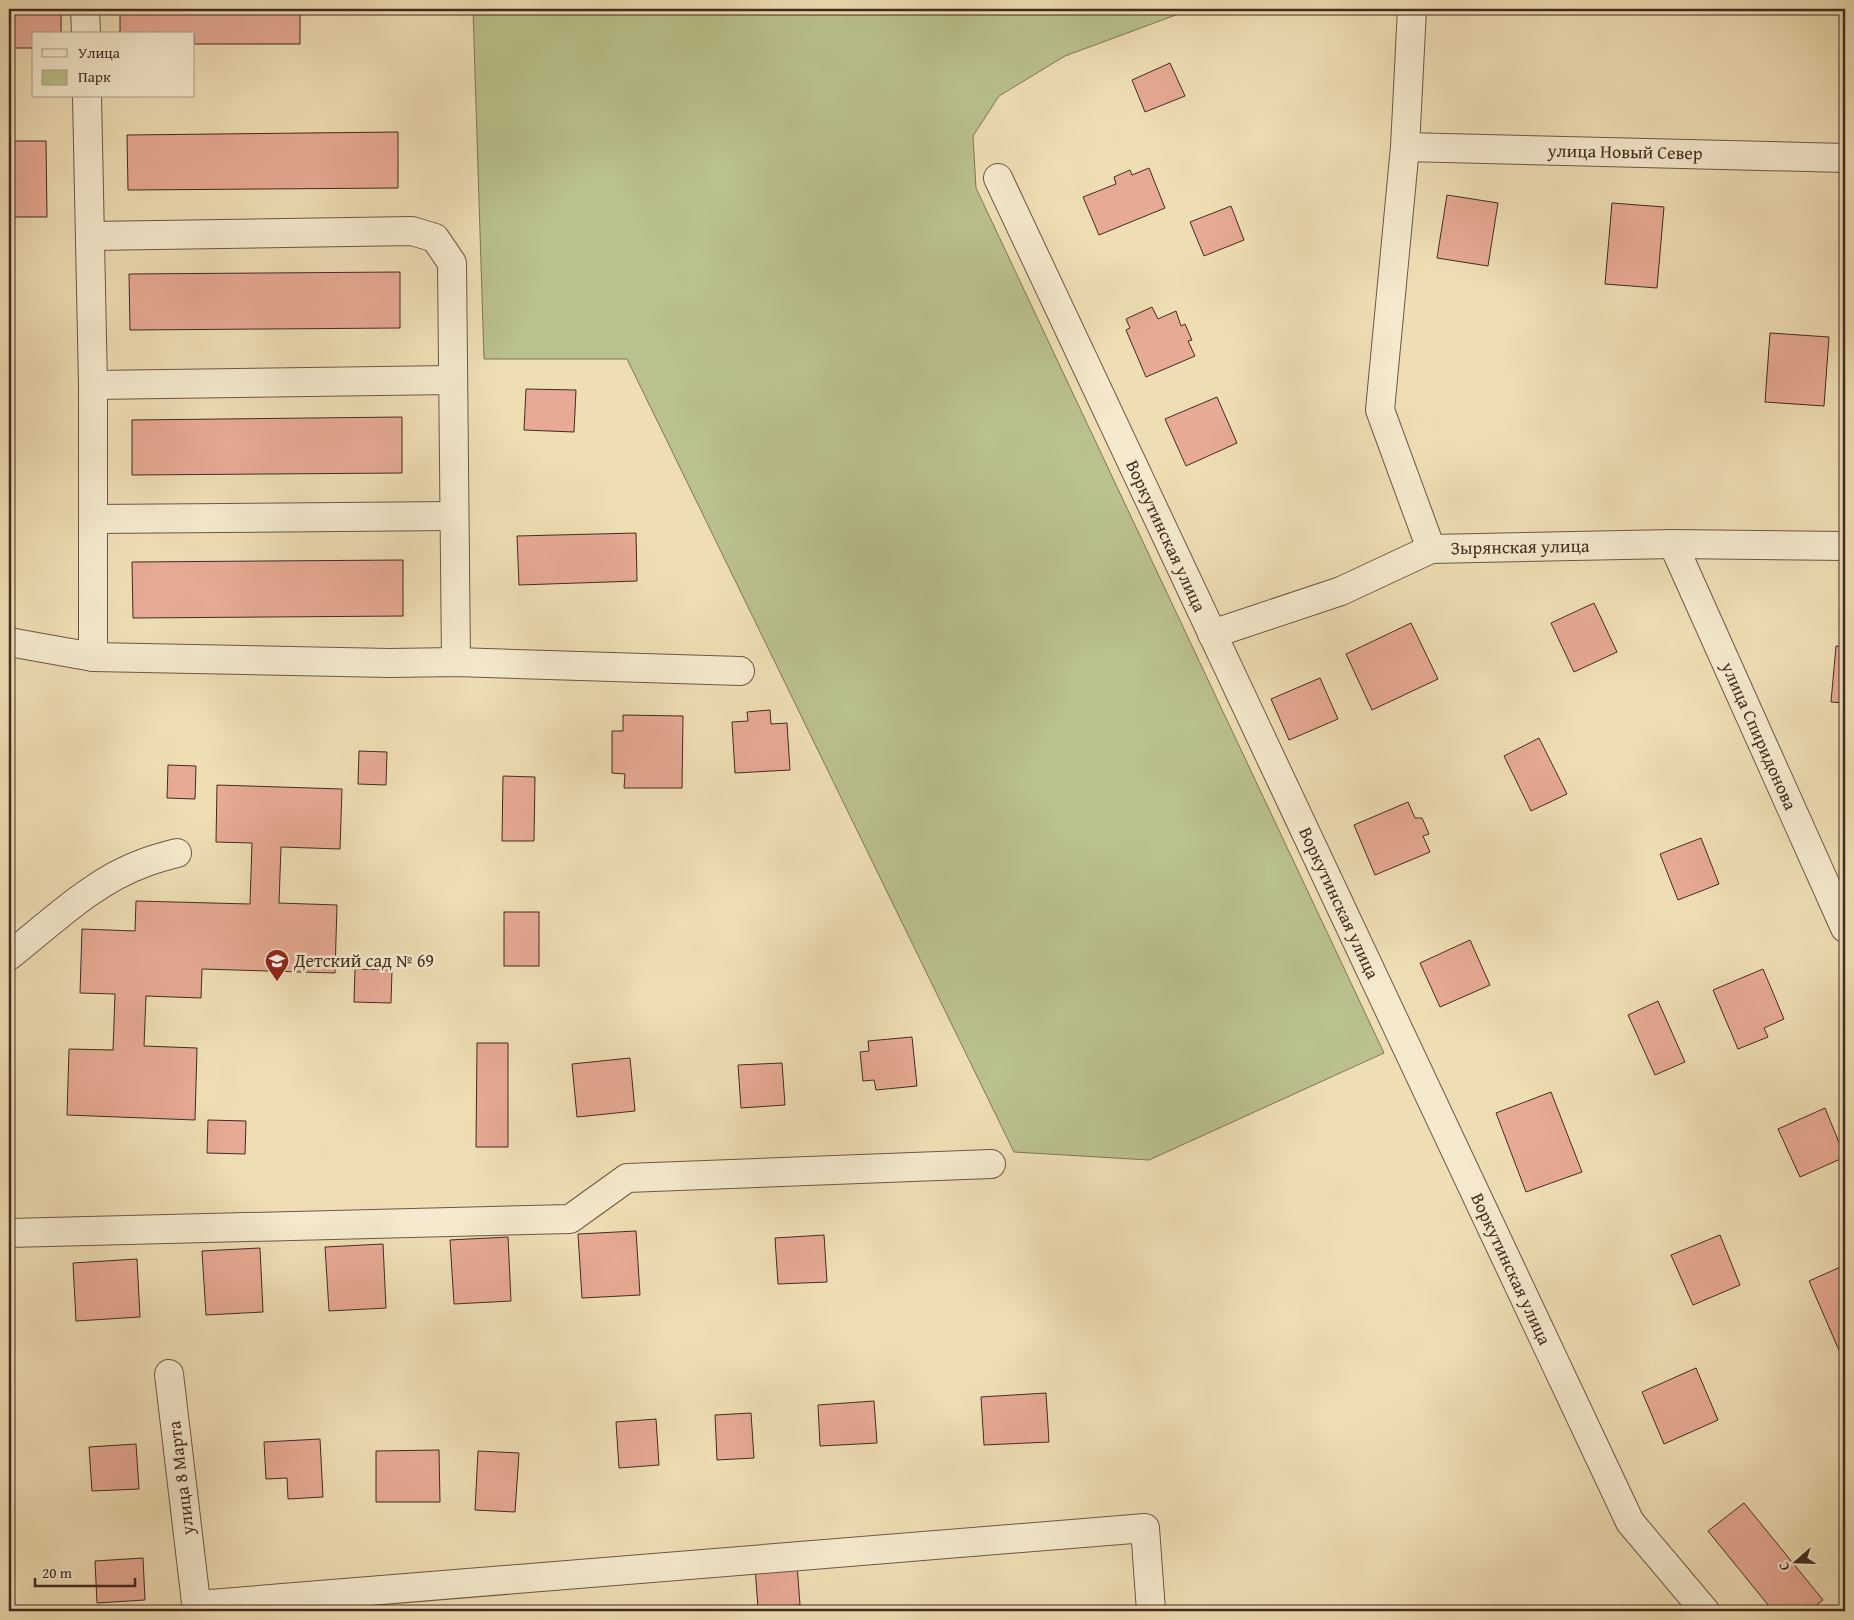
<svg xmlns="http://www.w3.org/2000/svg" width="1854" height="1620" font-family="'Gentium Book Plus',serif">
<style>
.green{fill:#bac18c;stroke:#7e7656}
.building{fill:#e7aa94;stroke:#432b20}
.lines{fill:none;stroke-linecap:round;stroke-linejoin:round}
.minor-casing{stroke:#6e5845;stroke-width:30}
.minor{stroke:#f5eace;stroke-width:28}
.labels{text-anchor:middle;stroke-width:5;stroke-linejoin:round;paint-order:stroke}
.street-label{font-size:18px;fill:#432b20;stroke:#f5eace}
.poi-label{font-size:18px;fill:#432b20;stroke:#f5eace;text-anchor:start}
</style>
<rect width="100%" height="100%" fill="#efdeb4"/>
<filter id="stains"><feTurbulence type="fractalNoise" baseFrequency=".004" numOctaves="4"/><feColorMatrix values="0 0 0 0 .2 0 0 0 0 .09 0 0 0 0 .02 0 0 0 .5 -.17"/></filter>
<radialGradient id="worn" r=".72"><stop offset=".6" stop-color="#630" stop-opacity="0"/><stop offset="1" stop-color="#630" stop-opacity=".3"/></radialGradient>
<path class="green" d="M473,9H1192L1065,56L999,96L973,136L976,188L1384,1053L1149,1160L1014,1152L627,359H484Z"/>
<g class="building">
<path d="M9,9H61V34H34V48H9Z"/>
<path d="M120,9H300V44H194V34H120Z"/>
<path d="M1170,63L1185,96L1145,112L1132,80Z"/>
<path d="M398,132V188L128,190L127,135Z"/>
<path d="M9,141H46L47,217H9Z"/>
<path d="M1149,168L1165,208L1099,235L1083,197L1116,184L1114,177L1130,170L1132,175Z"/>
<path d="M1447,195L1498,203L1488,266L1437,258Z"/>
<path d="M1612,203L1664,207L1657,288L1605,284Z"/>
<path d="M1231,206L1244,240L1204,256L1190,222Z"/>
<path d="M400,272V328L130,330L129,274Z"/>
<path d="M1152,307L1158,319L1176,311L1181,326L1185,324L1192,340L1188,341L1195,356L1146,377L1126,330L1130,328L1126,319Z"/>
<path d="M1770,333L1829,337L1824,406L1765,402Z"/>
<path d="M526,389L576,390L574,432L524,430Z"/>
<path d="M1217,397L1237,443L1186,466L1165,419Z"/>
<path d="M402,417V473L132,475V420Z"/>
<path d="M636,533L637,581L519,585L517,536Z"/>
<path d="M403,560V616L133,618L132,562Z"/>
<path d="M1594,603L1617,652L1574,672L1551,623Z"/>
<path d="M1411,623L1438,679L1372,710L1346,654Z"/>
<path d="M1836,646L1845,647V703L1831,702Z"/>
<path d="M1320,678L1338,719L1289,740L1271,699Z"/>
<path d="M770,710L771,724L787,723L790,770L735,773L732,722L748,721L747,712Z"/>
<path d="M623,715L683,716L682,788H624L625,774L612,773V731H623Z"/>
<path d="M1539,738L1567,794L1531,811L1504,756Z"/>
<path d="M359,751L387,752L386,785L358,784Z"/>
<path d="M168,765L196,766L195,799L167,798Z"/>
<path d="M503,776L535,777L534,841H502Z"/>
<path d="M217,785L342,789L340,849L281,847L279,903L337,905L335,973L202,969L201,998L146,996L144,1046L197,1048L195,1120L67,1115L69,1049L113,1050L115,994L80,993L82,929L135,931L136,901L250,904L252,843L216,842Z"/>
<path d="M1408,802L1415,818H1422L1429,834L1423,836L1430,852L1375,875L1354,825Z"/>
<path d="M1701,838L1719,884L1678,900L1660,854Z"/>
<rect x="504" y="912" width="35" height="54"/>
<path d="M1470,940L1490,985L1440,1007L1420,963Z"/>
<path d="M355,969L392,970L391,1003L354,1002Z"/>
<path d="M1763,969L1784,1019L1764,1028L1768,1037L1738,1049L1713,990Z"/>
<path d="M1658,1001L1685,1062L1655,1075L1628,1015Z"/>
<path d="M912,1037L917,1086L876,1090L874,1080L863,1081L860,1052L869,1051L868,1041Z"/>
<path d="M477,1043H508V1147H476Z"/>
<path d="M630,1058L635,1111L577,1117L572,1064Z"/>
<path d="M782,1063L785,1105L741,1108L738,1065Z"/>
<path d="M1551,1092L1582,1172L1526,1192L1496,1113Z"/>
<path d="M1825,1108L1845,1157L1800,1177L1778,1129Z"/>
<path d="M208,1120L246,1121L245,1154L207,1153Z"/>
<path d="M636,1231L640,1295L582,1298L578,1234Z"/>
<path d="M824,1235L827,1282L778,1284L775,1238Z"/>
<path d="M1720,1235L1740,1285L1693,1305L1671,1255Z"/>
<path d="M508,1237L511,1301L454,1304L450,1240Z"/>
<path d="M383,1244L386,1308L329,1311L325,1247Z"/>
<path d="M260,1248L263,1312L206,1315L202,1251Z"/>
<path d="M137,1259L140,1317L76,1321L73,1263Z"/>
<path d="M1845,1265V1354L1841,1355L1809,1281Z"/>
<path d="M1696,1368L1718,1420L1664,1444L1642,1392Z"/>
<path d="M1046,1393L1049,1442L984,1445L981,1397Z"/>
<path d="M874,1401L877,1443L820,1446L818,1405Z"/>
<path d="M751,1413L754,1458L717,1460L715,1415Z"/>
<path d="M656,1419L659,1465L619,1468L616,1422Z"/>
<path d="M320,1439L323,1497L288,1499L287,1478L266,1479L264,1442Z"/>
<path d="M136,1444L139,1489L92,1491L89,1447Z"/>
<path d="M439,1450L440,1502H376V1451Z"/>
<path d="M478,1451L519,1453L515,1512L475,1510Z"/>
<path d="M1744,1503L1823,1600L1809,1611H1773L1708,1531Z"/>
<path d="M143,1558L145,1600L97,1603L95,1561Z"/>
<path d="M797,1564L800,1605L758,1608L755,1567Z"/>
</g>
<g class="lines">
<defs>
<g id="minor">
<path d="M85,9L86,34"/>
<path d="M1412,9L1405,147L1380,410L1431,549"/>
<path d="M87,96L93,385V657"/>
<path d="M1405,147L1845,158"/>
<path d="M998,178L1630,1522L1705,1611"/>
<path d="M91,236L412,231L435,238L452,263L456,662"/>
<path d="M93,385L453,380"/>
<path d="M93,519L454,516"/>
<path d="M1673,544L1845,928"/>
<path d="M1212,634L1341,591L1431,549L1673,544L1845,546"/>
<path d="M9,642L93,657L390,663L456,662L740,671"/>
<path d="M9,956C51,923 93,881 144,863C154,859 166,856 177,853"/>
<path d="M9,1233L570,1219L627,1178L991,1164"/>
<path d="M169,1374L197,1611"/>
<path d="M197,1605L1145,1528L1151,1611"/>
</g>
</defs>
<use href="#minor" class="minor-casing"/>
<use href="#minor" class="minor"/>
</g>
<defs>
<symbol id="school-pin" viewBox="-11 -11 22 30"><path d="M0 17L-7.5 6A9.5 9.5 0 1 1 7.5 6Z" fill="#8f2418" stroke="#f5eace"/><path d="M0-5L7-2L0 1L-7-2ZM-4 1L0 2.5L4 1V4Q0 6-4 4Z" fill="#fff"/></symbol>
</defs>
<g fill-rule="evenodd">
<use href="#school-pin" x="263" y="947" width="28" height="38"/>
</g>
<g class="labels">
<g class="street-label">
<text transform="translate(1625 152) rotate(1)" y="6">улица Новый Север</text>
<text transform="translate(1166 536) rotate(65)" y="6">Воркутинская улица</text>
<text transform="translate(1520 547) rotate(-1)" y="6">Зырянская улица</text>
<text transform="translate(1759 736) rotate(66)" y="6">улица Спиридонова</text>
<text transform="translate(1339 903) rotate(65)" y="6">Воркутинская улица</text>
<text transform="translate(1511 1269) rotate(65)" y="6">Воркутинская улица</text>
<text transform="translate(181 1478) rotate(-97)" y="6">улица 8 Марта</text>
</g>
<g class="poi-label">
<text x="294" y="967">Детский сад № 69</text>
</g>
</g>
<rect width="1854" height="1620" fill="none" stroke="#efdeb4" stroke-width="30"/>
<rect x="10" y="10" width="1834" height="1600" fill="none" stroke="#432b20" stroke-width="2.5"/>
<rect x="15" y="15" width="1824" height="1590" fill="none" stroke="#432b20"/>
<rect x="32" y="32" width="162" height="65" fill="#f5eace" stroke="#ae9e88"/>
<rect x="42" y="49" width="25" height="8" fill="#f5eace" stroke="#ae9e88"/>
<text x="78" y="58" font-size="15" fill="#432b20">Улица</text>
<rect x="42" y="70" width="25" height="15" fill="#bac18c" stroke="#ae9e88"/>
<text x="78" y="82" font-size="15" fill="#432b20">Парк</text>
<g transform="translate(1796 1562) rotate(250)" stroke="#f5eace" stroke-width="4" paint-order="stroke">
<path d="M0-4L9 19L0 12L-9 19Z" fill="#432b20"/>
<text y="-8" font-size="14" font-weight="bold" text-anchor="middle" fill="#432b20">С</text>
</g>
<path d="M35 1578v8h100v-8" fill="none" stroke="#432b20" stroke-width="2.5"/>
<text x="42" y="1578" font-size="15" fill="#432b20" stroke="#f5eace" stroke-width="4" paint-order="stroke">20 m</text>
<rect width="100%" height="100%" filter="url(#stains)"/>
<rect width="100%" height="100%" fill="url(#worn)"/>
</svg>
